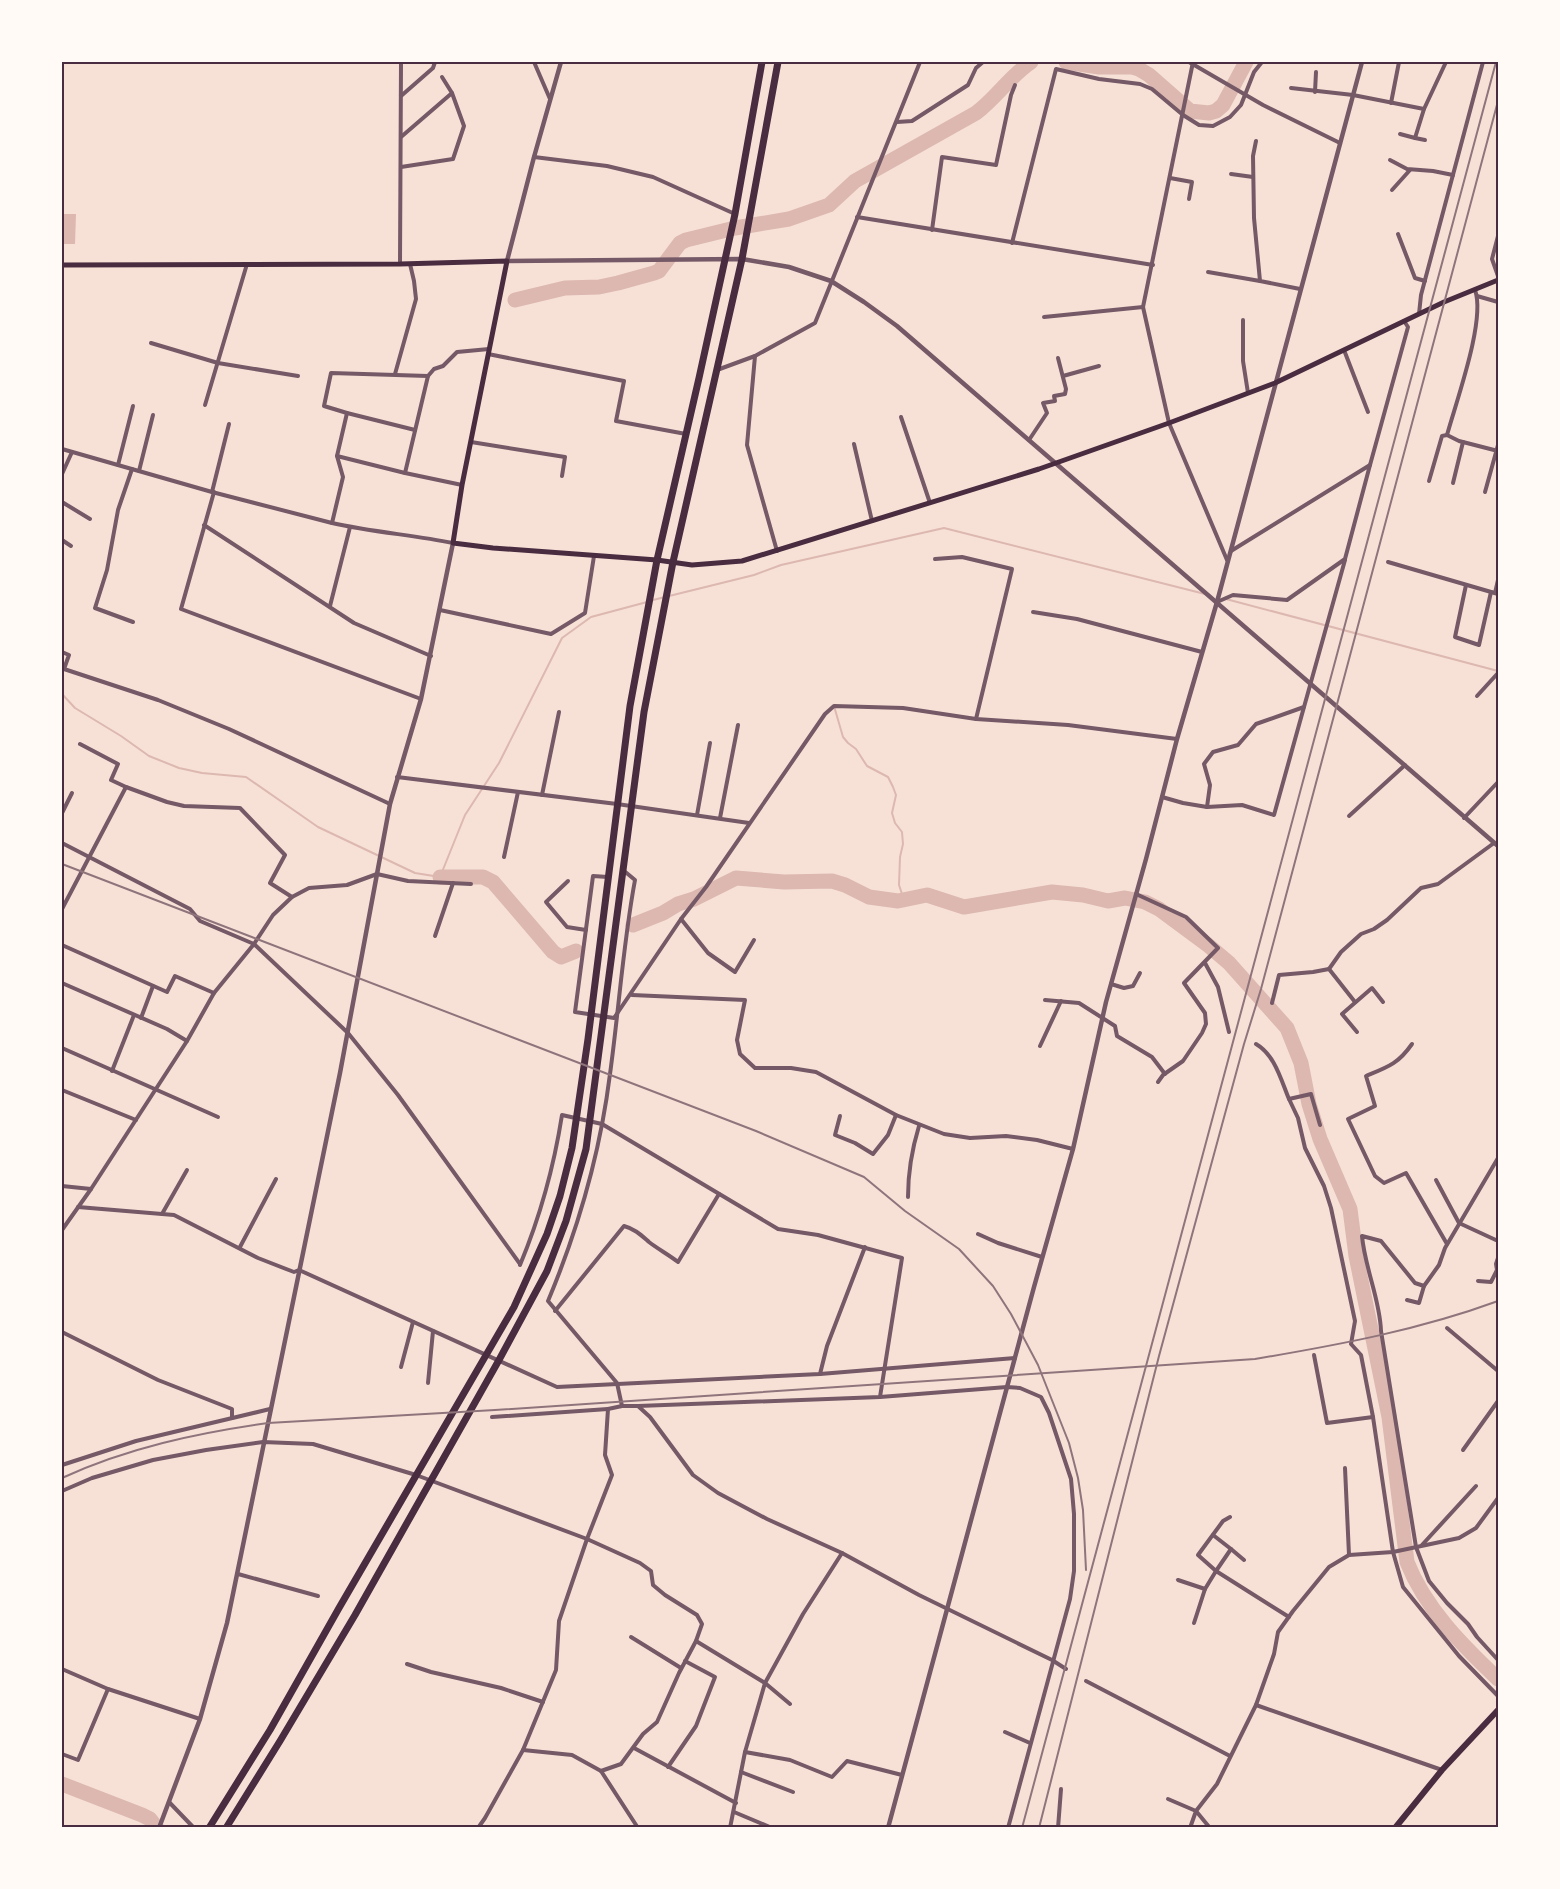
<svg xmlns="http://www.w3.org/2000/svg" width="1560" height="1889" font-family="'Asap Condensed',sans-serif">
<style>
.water{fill:#dcb8b0}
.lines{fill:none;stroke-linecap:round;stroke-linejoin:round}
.stream{stroke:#dcb8b0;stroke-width:2}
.river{stroke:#dcb8b0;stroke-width:15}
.minor{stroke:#755966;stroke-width:4}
.tertiary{stroke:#755966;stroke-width:4.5}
.secondary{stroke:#4a2c40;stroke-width:5}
.primary{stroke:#4a2c40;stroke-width:6}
.trunk{stroke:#4a2c40;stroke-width:7}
.rail{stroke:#8f747c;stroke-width:2}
.neatline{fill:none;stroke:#4a2c40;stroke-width:2}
</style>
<rect width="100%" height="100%" fill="#f7e1d7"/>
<path class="water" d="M62,214H76L75,244H62Z"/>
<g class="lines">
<g class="stream">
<path d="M1226,599L1498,671"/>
<path d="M653,600L754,575L781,565L944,528L1205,594"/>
<path d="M62,694L75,708L121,736L149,756L179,768L202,773L246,777L318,827L415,873L440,877L465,815L499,763L562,638L591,617L647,602"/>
<path d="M834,706L843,737L848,743L856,749L867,766L888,777L893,787L896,795L892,813L895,823L902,832L903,844L900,857L899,885L904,900"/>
</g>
<g class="river">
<path d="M1066,62L1099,67H1132L1139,69L1149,75L1190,111L1209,113L1216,111L1223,105L1246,62"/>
<path d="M515,300L565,288L599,287L618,283L654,273L659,271L680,243L686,240L735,228L789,219L829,205L855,181L976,113C996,98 1010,76 1031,62"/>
<path d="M440,877H483L493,882L553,952L561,957L576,951"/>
<path d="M633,925L663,913L678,904L694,899L736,878L784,882L832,881L845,885L869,897L898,901L927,895L964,907L1052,892L1083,895L1108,901L1125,898L1145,902L1159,909L1209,946L1229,963L1287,1028L1301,1063L1309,1104L1320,1139L1350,1209L1356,1256L1389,1417L1407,1562C1425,1608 1462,1645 1498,1679"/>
<path d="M62,1784L142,1815L150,1819L157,1828"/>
</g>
<g class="minor">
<path d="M534,62L550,99"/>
<path d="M1189,62L1263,105L1340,143"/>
<path d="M1193,62L1143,307L1169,423L1227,560"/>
<path d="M442,77L452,93"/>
<path d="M1291,88L1353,95L1424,109L1446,62"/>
<path d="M1315,92L1316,72"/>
<path d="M401,96L433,68L435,62"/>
<path d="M1391,103L1399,62"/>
<path d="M897,122L912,121L968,85L976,68L983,62"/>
<path d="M1400,134L1415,138L1424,109"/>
<path d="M401,137L452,93L464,126L453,159L401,167"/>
<path d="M1415,138L1425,140"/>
<path d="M1256,141L1253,156L1254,218L1260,281L1300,289"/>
<path d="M534,157L607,166L653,177L735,214"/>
<path d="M1390,160L1407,169L1433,171L1453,175"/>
<path d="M1231,174L1253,177"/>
<path d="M1170,178L1192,182L1189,199"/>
<path d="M1392,190L1410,170"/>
<path d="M857,217L1153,265"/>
<path d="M932,230L942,157L996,165L1011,95L1015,85"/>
<path d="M1398,234L1415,278L1425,281"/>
<path d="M1498,236L1492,259L1498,276"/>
<path d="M1012,243L1056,69L1099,79L1140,84L1152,89L1183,115L1199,125L1213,126L1230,117L1241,105L1254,72L1262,62"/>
<path d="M400,264L401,62"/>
<path d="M1208,272L1260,281"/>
<path d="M1475,290C1486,320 1456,402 1447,435L1459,441L1498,451"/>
<path d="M1477,296L1498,302"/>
<path d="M1419,314L1421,295L1483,62"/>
<path d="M1044,317L1143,307"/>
<path d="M1243,320V361L1248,393"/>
<path d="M151,343L218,363L298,376"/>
<path d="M1344,350L1368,412"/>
<path d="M488,354L624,381L616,421L686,434"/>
<path d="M755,356L747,445L777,551"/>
<path d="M717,370L755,356L815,323L920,62"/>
<path d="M395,374L416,299L414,281L410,264"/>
<path d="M1063,376L1099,366"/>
<path d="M205,405L247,264"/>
<path d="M347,413L415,430"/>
<path d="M901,417L930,503"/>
<path d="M1029,440L1047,413L1043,403L1055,401L1054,396L1065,394L1066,389L1058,358"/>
<path d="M471,442L565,457L562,476"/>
<path d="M854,444L872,521"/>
<path d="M62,449L212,492L332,523C372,532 413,535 453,543"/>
<path d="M337,456L405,473"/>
<path d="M118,465L133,406"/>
<path d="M1370,465L1408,327L1404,321"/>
<path d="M132,469L118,510L107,570L95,608L133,622"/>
<path d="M139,471L153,415"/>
<path d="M62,474L72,452"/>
<path d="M1429,481L1442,436L1447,435"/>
<path d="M1453,483L1463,442"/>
<path d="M462,485L405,473L428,376L434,369L443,366L457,352L489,349"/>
<path d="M212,492L229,424"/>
<path d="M214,492L181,609L421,699"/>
<path d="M1485,492L1498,445"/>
<path d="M62,502L90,519"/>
<path d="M332,523L343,477L337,456L347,413L324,406L331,373L428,376"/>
<path d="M204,525L354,623L431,656"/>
<path d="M62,540L71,546"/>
<path d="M935,559L962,557L1012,569L976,719"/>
<path d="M1388,562L1498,594"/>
<path d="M1466,585L1455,637L1479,645L1491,592"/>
<path d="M1495,593L1498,580"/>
<path d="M1217,602L1233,595L1287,600L1345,559L1370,465L1231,551"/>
<path d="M330,606L350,527"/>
<path d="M440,610L551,634L585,613L594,556"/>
<path d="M1033,612L1077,619L1202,652"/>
<path d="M62,652L69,655L64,669L158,700L229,729L390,804"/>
<path d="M1477,696L1498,673"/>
<path d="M80,744L118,764L111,780L126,787"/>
<path d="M397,777L617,804L749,823"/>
<path d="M542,795L559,712"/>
<path d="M1162,797L1183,803L1207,807L1242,805L1274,815L1304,707"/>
<path d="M1207,807L1210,785L1204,764L1213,752L1238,745L1256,724L1304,707L1345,560"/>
<path d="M62,813L72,793"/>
<path d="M697,815L710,743"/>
<path d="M1349,816L1405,765"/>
<path d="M720,818L738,725"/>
<path d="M1464,818L1498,782"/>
<path d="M62,843L190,909L200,921L254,944L348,1033L398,1095L520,1264"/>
<path d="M504,857L518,792"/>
<path d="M608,877L593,876L575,1012L614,1018L681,919L706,887L825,714L834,706L903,708L976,719L1068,725L1177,739"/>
<path d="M568,881L546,902L567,927L586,930"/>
<path d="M1136,894L1186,917L1218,948L1184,983L1205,1013L1206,1024L1202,1033L1183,1061L1163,1075L1158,1082"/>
<path d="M62,909L126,787L167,802L184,806L240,808L285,855L270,883L292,897"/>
<path d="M681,919L708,953L735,972L754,940"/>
<path d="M435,936L453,883"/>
<path d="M62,945L167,992L175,976L214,993"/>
<path d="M1205,963L1218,987L1229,1032"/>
<path d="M62,983L167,1029L187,1041"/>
<path d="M1111,984L1124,988L1133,986L1140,973"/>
<path d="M632,995L745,1000L737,1040L740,1054L755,1068H791L816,1072L896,1115L944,1134L970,1138L1006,1136L1037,1140L1073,1149"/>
<path d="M1045,1000L1079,1003L1115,1026L1117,1036L1152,1057L1165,1074"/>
<path d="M1355,1002L1329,969L1341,952L1361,934L1374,929L1387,920L1421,888L1438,884L1494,843"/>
<path d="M1272,1003L1279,975L1313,972L1329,969"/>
<path d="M141,1018L153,986"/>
<path d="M1357,1032L1342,1014L1372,988L1383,1002"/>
<path d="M1256,1044C1275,1055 1281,1080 1289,1099L1311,1094L1320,1125"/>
<path d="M1412,1044C1398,1064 1388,1067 1366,1076L1375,1106L1348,1119L1375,1176L1384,1183L1406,1173L1447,1244"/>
<path d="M1040,1046L1061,1001"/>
<path d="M62,1048L218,1117"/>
<path d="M112,1071L134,1015"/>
<path d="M62,1090L136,1120"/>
<path d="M1289,1099L1298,1118L1305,1148L1324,1186L1331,1208L1355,1321L1351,1344L1361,1355L1373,1417L1393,1552L1403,1587L1459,1656L1498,1696"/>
<path d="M840,1116L835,1135L855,1143L873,1154L888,1135L896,1115"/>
<path d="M1436,1180L1459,1223L1498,1241"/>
<path d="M62,1186L91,1189"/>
<path d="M908,1197C908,1172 912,1149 919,1126"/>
<path d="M78,1207L174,1215L258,1258L294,1272L299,1270L557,1387L820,1374L1015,1358"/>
<path d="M162,1214L187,1170"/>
<path d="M62,1230L91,1189L187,1041L214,993L254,944L273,915L292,897L309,888L347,885L377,874L408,881L471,884"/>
<path d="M978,1234L998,1243L1042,1257"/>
<path d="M240,1247L276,1179"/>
<path d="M520,1265C540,1217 554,1166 562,1115L602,1124L778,1229L818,1235L902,1258L880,1397"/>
<path d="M1478,1281L1491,1282L1497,1270L1496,1264L1498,1258"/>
<path d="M1424,1286L1415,1283L1381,1241L1362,1236C1365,1269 1380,1299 1381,1331L1416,1547L1429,1581L1447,1603L1468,1624L1477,1637L1498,1660"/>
<path d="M1407,1300L1419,1303L1424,1286L1439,1265L1445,1248L1498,1158"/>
<path d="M555,1311L624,1226C635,1229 641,1235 649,1242C658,1249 669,1255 678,1262L719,1194"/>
<path d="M1447,1328L1498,1371"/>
<path d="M62,1332L158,1380L232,1409V1418"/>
<path d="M1314,1355L1327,1423L1373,1417"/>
<path d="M401,1367L413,1322"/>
<path d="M820,1374L827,1346L865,1247"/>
<path d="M428,1383L433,1331"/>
<path d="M622,1406L617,1383L548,1301C579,1227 600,1154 610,1074C619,1009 623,944 635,880L623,870"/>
<path d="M638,1406L880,1397L1007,1387L1020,1388L1041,1397L1049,1413L1071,1479L1074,1514V1571L1070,1599L1008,1828"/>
<path d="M492,1417L608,1409"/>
<path d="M1463,1450L1498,1401"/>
<path d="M62,1465L136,1441L270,1409"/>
<path d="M1345,1468L1349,1555"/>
<path d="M62,1491L92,1478L153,1460L206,1450L263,1442L313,1444L416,1475L587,1539L640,1563L651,1571L653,1585L665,1595L697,1615L702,1624L696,1641L679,1673L657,1722L643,1734L621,1764L601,1771"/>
<path d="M1230,1517L1223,1521L1198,1555L1216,1571L1231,1549L1244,1560"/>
<path d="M1213,1535L1231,1549"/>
<path d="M1422,1545L1476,1486"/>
<path d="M238,1574L318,1596"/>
<path d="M1178,1580L1205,1589"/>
<path d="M1194,1623L1205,1589L1216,1571L1289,1617"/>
<path d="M631,1637L681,1668"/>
<path d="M696,1641L765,1683L790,1704"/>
<path d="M407,1664L431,1672L501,1688L543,1702"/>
<path d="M62,1669L108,1689L200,1719"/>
<path d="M1086,1681L1230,1756"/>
<path d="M1256,1705L1442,1770"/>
<path d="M1005,1732L1030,1743"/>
<path d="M634,1748L736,1803"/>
<path d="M523,1750L572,1755L601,1771L638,1828"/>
<path d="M745,1752L790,1760L832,1777L847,1761L902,1775"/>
<path d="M62,1754L78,1760L108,1689"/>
<path d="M668,1767L696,1726L715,1677L685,1661"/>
<path d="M741,1772L793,1792"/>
<path d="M1168,1799L1196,1811L1190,1828"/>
<path d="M169,1802L194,1828"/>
<path d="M734,1812L772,1828"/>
<path d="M478,1828L485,1818L523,1750L556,1670L559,1621L587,1539L612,1475L605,1455L608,1409L622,1406H638L650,1417L693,1475L718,1493L767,1519L842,1553L919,1595L1052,1660L1066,1669"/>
<path d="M730,1828L745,1752L765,1683L803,1614L842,1553"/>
<path d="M1058,1828L1061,1789"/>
<path d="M1210,1828L1196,1811L1217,1784L1256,1705L1274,1654L1278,1632L1293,1611L1329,1567L1349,1555L1393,1552L1459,1538L1476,1528L1498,1498"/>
</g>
<g class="tertiary">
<path d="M561,62L534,157L507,261L742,259L789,267L831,281L864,302L897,326L1498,846"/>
<path d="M159,1828L200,1719L227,1623L340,1073L390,804L421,699L453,543"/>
<path d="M888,1828L1034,1287L1073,1149L1106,1002L1146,859L1177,739L1217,602L1362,62"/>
</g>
<path class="secondary" d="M62,265L400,264L507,261L462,485L453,543L493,548L657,560L692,565L742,561L1039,469L1169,423L1275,383L1444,302L1498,280"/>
<path class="primary" d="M1395,1828L1442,1770L1498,1710"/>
<g class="trunk">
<path d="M209,1828L270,1730L339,1608L514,1307L547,1234L560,1196L572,1148L588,1039L630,706L657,560L699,378L735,214L762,62"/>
<path d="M226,1828L280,1741L355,1615L499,1360L547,1271L566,1221L586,1149L644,712L673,562L742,259L778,62"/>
</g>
<g class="rail">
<path d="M62,864L756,1131L864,1177L905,1211L959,1249L993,1286L1011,1314L1038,1365L1069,1443L1078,1478L1083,1510L1086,1570"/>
<path d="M62,1478C127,1448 197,1433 268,1423L495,1410L1255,1359C1338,1345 1419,1330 1498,1301"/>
<path d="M1022,1828L1496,62"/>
<path d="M1039,1828L1159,1356L1244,1044L1261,989L1498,101"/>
</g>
</g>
<rect width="1560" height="1889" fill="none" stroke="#fffaf5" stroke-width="126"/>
<rect x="63" y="63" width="1434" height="1763" class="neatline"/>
</svg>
